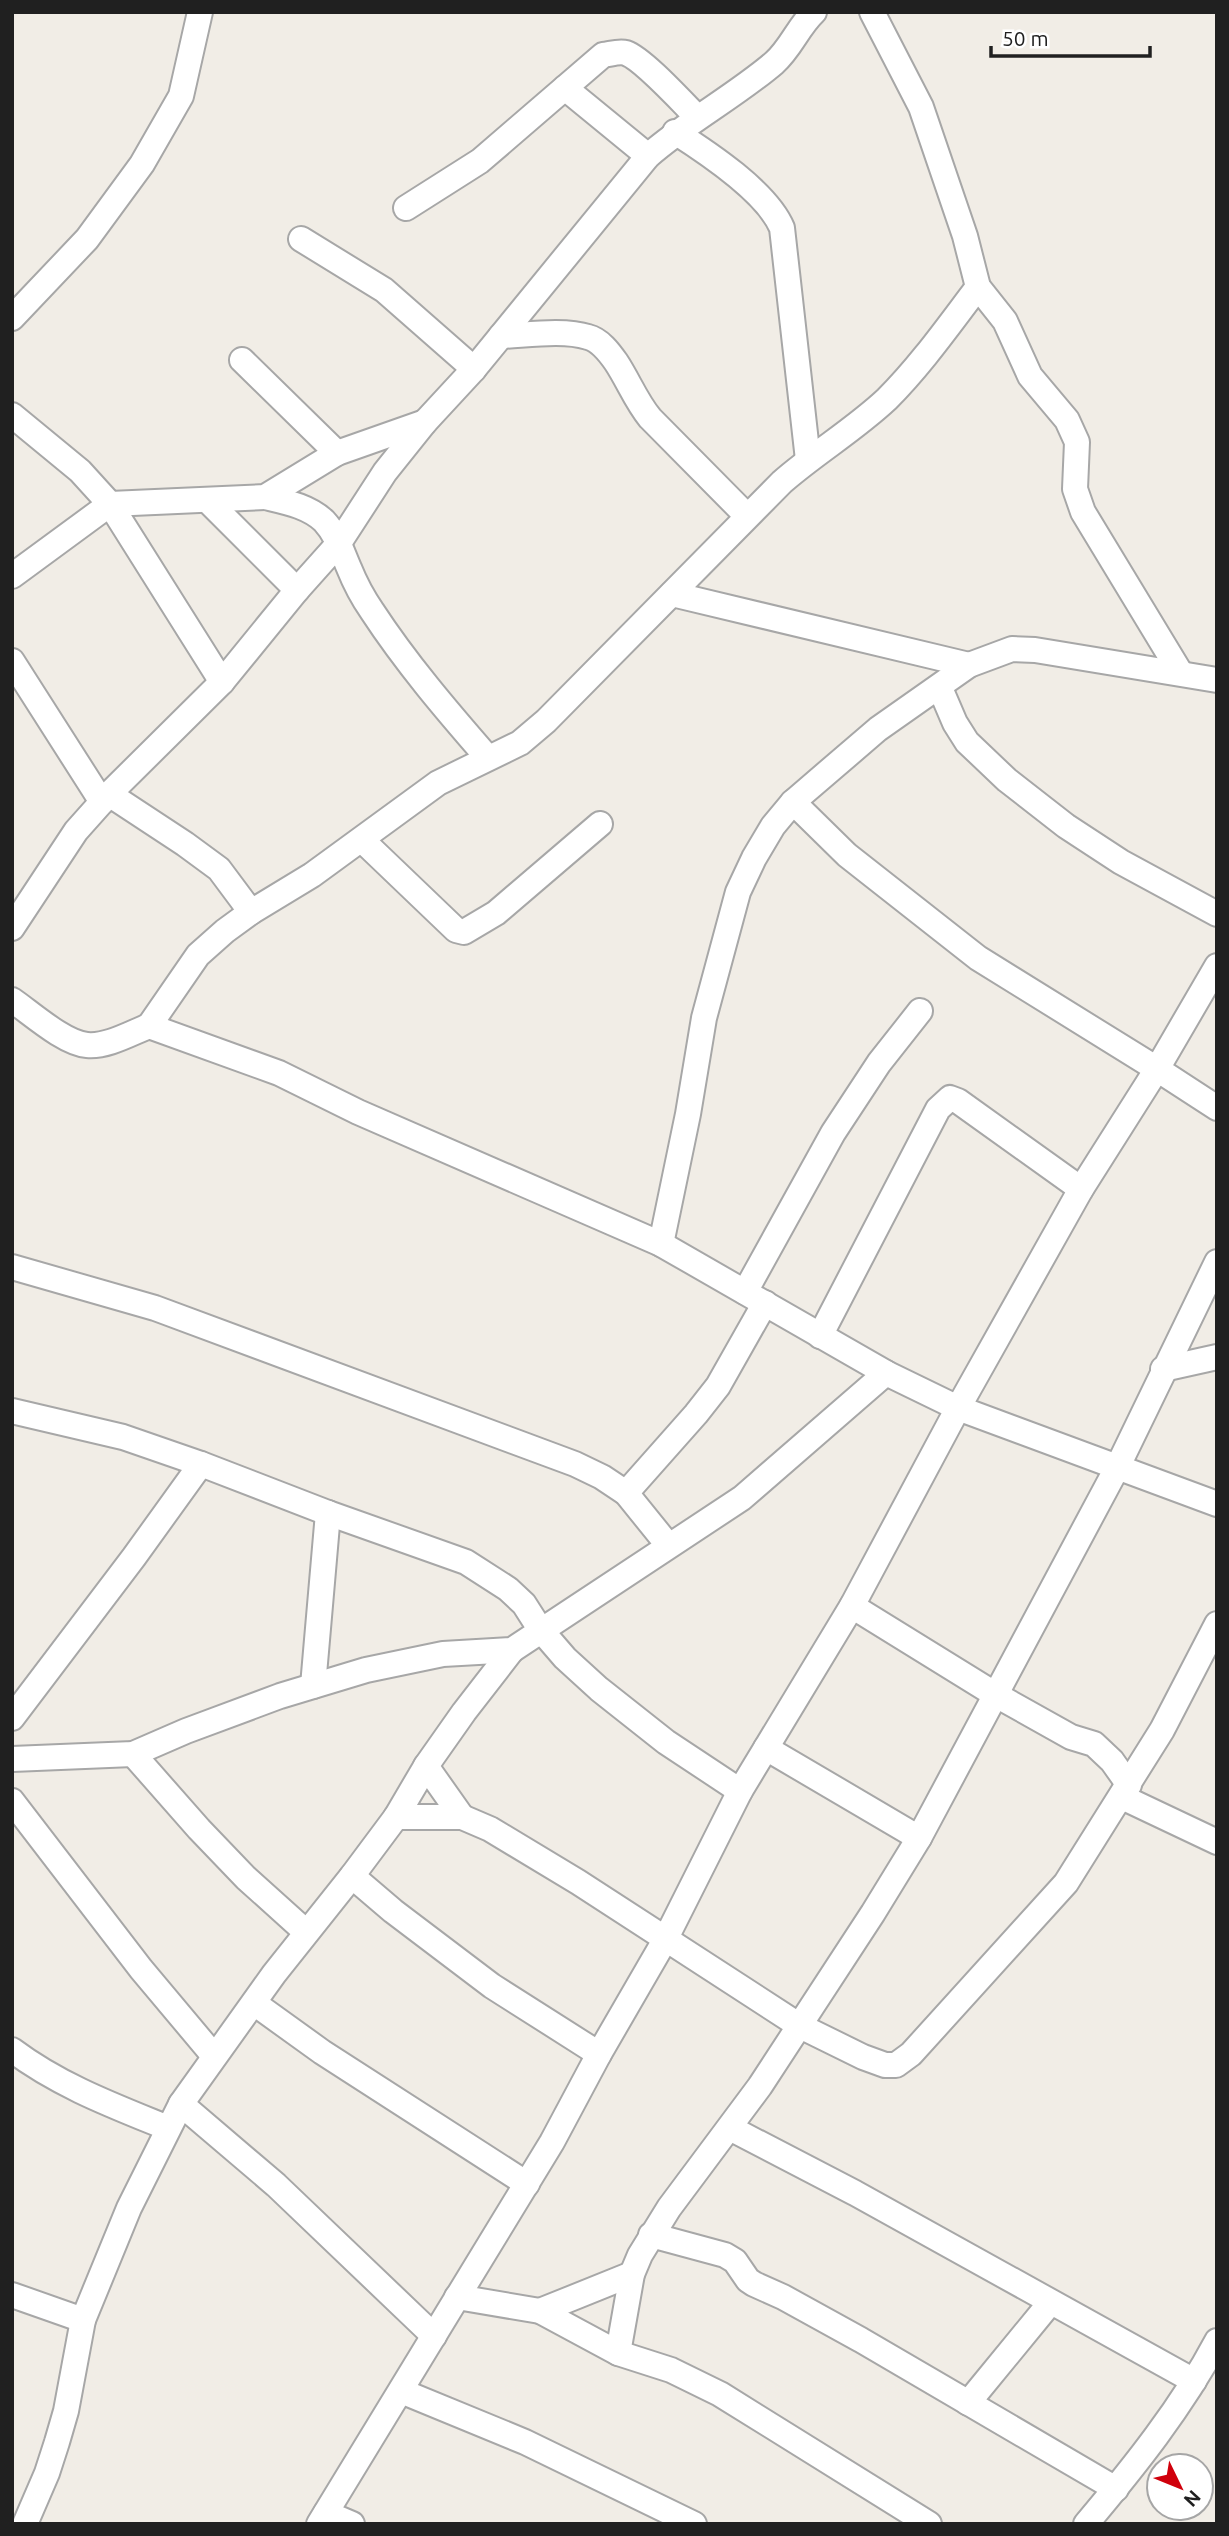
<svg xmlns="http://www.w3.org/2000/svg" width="1229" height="2536" font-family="Ubuntu,sans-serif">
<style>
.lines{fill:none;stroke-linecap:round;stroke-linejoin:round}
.minor-casing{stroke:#a7a7a7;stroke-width:28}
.minor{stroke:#fff;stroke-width:24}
</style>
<rect width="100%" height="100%" fill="#f1ede6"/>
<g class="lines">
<defs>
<g id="minor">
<path d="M872,12L921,107L965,236L978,287L1005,321L1030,376L1067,420L1077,442L1075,489L1083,512L1180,672"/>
<path d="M565,88L648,156"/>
<path d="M675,132C708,153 767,192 782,228L808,460"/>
<path d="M406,208L480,161L603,55C611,54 619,51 626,53C643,59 682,102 697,117"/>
<path d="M301,239L384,290L474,369"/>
<path d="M12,318L87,239L142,164L181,96L200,12"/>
<path d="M501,336C526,335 564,329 588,337C600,340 609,352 616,362C628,380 636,401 650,418L747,516"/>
<path d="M242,360L337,453"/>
<path d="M12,415L80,471L110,504L222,682"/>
<path d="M265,497C286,502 308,506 324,521C337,535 342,552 349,568C355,583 363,598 372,611C406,663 447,711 488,758"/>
<path d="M208,501L297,590"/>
<path d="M12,576L110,504L265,497L337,453L425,422"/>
<path d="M672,594L969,665"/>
<path d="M12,661L102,802"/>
<path d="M940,688L955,723L967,742L1007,780L1066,826L1121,862L1217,914"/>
<path d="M109,794L185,844L219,869L251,912"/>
<path d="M793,802L847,855L978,958L1157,1069L1217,1108"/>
<path d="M362,840L456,930L464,932L496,913L600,824"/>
<path d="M12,928L76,831L109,794L222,682L297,590L339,543L385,472L425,422L474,369L648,156C688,121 734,97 774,63C791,48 798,27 814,12"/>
<path d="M12,1000C31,1013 64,1043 87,1045C107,1047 131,1033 149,1026L279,1073L358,1112L661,1244L886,1373L958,1408L1217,1504"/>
<path d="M149,1026L198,955L225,931L251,912L312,875L438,783L520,743L546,721L782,482C815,453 854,430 887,399C921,365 949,325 978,287"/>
<path d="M661,1244L688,1114L704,1018L738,892L754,858L773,826L793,802L878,729L969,665L1012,649L1035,650L1217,680"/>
<path d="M12,1267L155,1308L575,1464L602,1477L626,1493L668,1545"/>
<path d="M745,1292L833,1133L879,1063L920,1011"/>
<path d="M820,1336L938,1109L950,1098L958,1101L1081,1189"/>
<path d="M1163,1369L1217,1357"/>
<path d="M12,1411L123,1437L201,1464L328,1513L466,1562L508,1589L524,1604L540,1629L565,1658L599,1689L666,1742L740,1791"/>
<path d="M626,1493L696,1414L718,1386L765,1303"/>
<path d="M852,1606L996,1695L1071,1737L1094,1744L1112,1761L1129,1785"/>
<path d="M313,1686L328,1513"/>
<path d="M12,1718L134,1557L201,1464"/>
<path d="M766,1748L919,1838"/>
<path d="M133,1754L199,1829L246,1878L306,1932"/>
<path d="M12,1759L133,1754L186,1731L280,1696L366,1670L443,1654L512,1650L742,1498L886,1373"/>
<path d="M426,1766L462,1817"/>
<path d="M1122,1797L1217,1842"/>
<path d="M12,1801L141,1969L214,2056"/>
<path d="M396,1817H462L490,1829L578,1882L800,2026L863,2057L885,2065H896L911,2054L1066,1883L1162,1730L1217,1624"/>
<path d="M352,1876L393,1911L492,1986L599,2054"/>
<path d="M254,2003L322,2052L527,2184"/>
<path d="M12,2050C60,2086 114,2106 168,2128"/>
<path d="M181,2104L276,2185L434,2336"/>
<path d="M730,2128L855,2193L1194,2381"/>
<path d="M651,2235L725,2255L735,2261L748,2280L754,2284L783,2297L861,2340L1116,2489"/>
<path d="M12,2295L83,2320"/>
<path d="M457,2297L540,2311L618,2353L671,2370L720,2394L929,2524"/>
<path d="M540,2311L632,2274"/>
<path d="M618,2353L632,2274L640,2255L669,2208L760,2086L873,1913L919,1838L1118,1466L1217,1262"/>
<path d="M401,2391L525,2442L694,2524"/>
<path d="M968,2403L1050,2303"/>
<path d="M326,2513L352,2524"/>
<path d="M25,2524L47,2473L57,2442L66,2411L83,2320L129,2208L181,2104L274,1974L352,1876L396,1817L426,1766L464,1712L512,1650"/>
<path d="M319,2524L552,2142L599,2054L665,1940L740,1791L852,1606L958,1408L1081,1189L1157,1069L1217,966"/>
<path d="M1086,2524C1134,2467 1182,2407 1217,2341"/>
</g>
</defs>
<use href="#minor" class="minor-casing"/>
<use href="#minor" class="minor"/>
</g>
<rect width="1229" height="2536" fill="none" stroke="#202020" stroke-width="28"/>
<g transform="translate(1180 2487) rotate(133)"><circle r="33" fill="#ffffff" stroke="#a6a6a6" stroke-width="2"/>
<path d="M0-5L12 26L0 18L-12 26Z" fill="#d0000c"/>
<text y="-10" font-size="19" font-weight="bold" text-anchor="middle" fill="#202020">N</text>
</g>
<path d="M991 46v10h159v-10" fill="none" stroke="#202020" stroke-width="3.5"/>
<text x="1002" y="46" font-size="21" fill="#202020" stroke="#ffffff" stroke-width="5" paint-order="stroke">50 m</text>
</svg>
